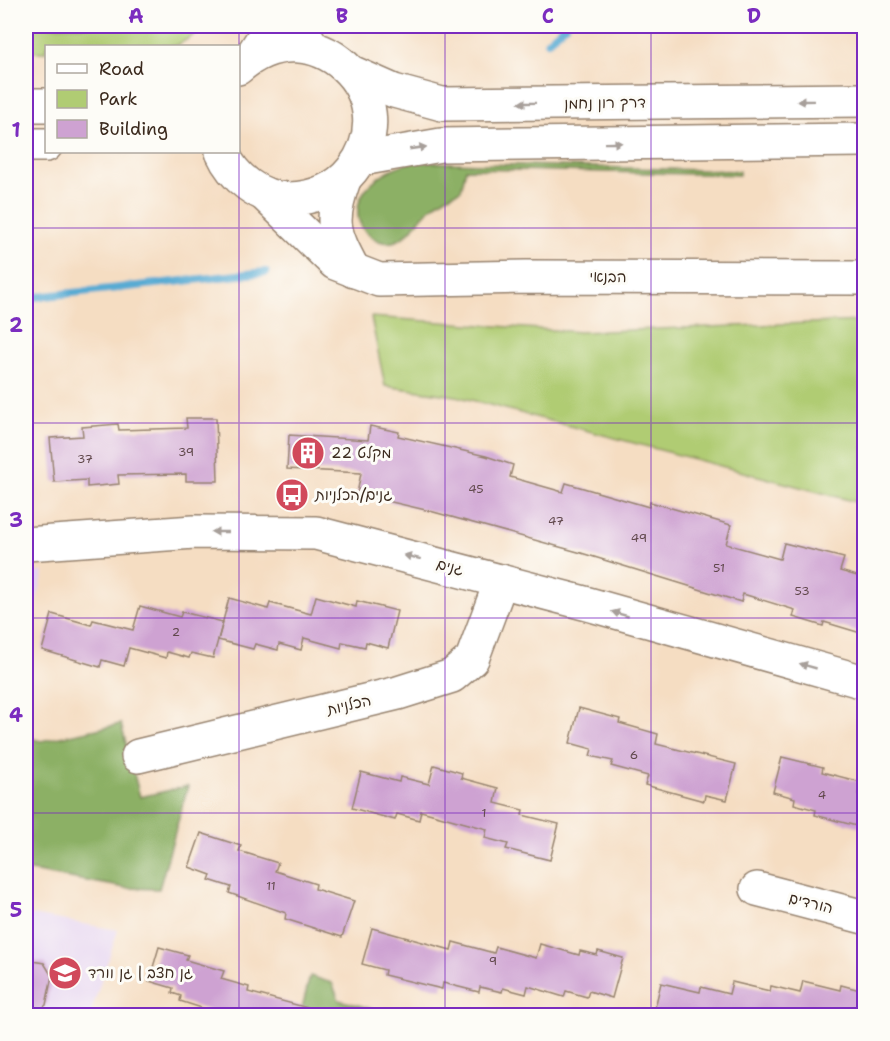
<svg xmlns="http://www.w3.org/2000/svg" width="890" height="1041" font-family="'Shantell Sans','Playpen Sans Hebrew',sans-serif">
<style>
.built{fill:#e5d3f1}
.green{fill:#b0cc73;stroke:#767b48;stroke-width:1.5}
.forest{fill:#8cb065;stroke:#646d42;stroke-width:1.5}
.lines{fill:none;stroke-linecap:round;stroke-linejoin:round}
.stream{stroke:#58abd3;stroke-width:8}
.building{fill:#cea2d2}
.minor-casing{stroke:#988470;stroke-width:36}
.major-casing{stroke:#988470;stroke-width:36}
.minor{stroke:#fff;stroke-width:33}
.major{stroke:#fff;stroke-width:33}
.oneway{fill:#a79f9a}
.grid{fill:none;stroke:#7b2cbf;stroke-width:1.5;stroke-opacity:0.55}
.labels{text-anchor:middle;stroke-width:6;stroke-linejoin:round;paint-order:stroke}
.number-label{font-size:12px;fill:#60484b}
.street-label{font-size:15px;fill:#3b2a1e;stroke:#fdfcf7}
.poi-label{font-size:15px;fill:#3b2a1e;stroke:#fdfcf7;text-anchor:start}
.neatline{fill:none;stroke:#7b2cbf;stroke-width:2}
.grid-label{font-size:20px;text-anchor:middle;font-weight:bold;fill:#7b2cbf}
</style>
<rect width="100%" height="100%" fill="#fdfcf7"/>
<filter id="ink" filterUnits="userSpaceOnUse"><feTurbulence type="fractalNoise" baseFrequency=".0167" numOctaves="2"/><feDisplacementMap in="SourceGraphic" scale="12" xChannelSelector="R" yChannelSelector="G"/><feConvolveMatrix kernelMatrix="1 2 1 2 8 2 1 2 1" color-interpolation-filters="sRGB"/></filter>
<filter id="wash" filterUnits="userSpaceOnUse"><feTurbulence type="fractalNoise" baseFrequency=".008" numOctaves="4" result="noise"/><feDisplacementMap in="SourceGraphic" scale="24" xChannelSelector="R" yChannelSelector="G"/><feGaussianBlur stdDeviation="1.35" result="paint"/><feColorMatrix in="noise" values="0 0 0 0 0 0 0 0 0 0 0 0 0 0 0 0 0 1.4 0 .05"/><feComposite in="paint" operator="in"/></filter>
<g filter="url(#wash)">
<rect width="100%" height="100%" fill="#f5ddc2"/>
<g class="built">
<path d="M44,572L26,642V573Z"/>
<path d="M26,914L118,930L90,1015H26Z"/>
</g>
<g class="green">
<path d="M26,26H209L176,46H46V52H26Z"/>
<path d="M371,317L580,332L864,321V504L456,396L385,386Z"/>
</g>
<g class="forest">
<path d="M413,162L739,171V175L466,169L461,190C450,195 439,200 430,209C419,218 410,236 396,241C380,247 360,233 358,216C355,186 389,167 413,162Z"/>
<path d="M121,724L140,797L188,786L159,889L126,888L26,870V737L41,741Z"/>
<path d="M310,976L332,983L339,1000L395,1015L300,1016Z"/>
</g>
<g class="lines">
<g class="stream">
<path d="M548,41L565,26"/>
<path d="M26,298L266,272"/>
</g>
</g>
<g id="blocks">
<g class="building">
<path d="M186,418H216L218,481H186V474L118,475L119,484L87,487V480L54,482L50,438L83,436L82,427L118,424L119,430L187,428Z"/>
<path d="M370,426L399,432L398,436L486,456L513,465L510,477L563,492L566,483L649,507L650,502L731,525L726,544L780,559L784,543L844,558L840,571L864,578V634L824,622L823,626L793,617L795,610L743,594L741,602L578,552L430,511L357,494L361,473L287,469L289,435L368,440Z"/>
<path d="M316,596L356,607L357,601L397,611L388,648L366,642L365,647L342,642L341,648L304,638L301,650L279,644L278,650L255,644L253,649L218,640L229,598L268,609L270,603L311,614Z"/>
<path d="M140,606L180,617L182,612L223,622L213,658L191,653L189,658L167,652L166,658L129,648L124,666L102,660L100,667L42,650L52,614L91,625L93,620L133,630Z"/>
<path d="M579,708L620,719L619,723L658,734L656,744L736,764L727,800L705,795L704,801L645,785L648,776L611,766L613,761L590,756L592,749L570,743Z"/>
<path d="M782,757L823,767L822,772L861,782L858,794L864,796V828L815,815L816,810L794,804L795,798L773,792Z"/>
<path d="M434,765L462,773L461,778L498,788L495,803L523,810L522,815L559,824L550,860L506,849L508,844L485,838L487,829L421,811L419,820L397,814L395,820L352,808L361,772L399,782L400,777L429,784Z"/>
<path d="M201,833L241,846L239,851L278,863L275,871L316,884L315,889L354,901L342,937L285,919L286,913L229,893L231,887L209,880L211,875L189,867Z"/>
<path d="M372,928L451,950L453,942L494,953L496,947L536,958L540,944L579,955L580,951L597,955L598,951L623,958L612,998L589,991L587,997L566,991L564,997L528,986L526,994L503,988L502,992L480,987L479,992L443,983L442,989L384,975L385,970L362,964Z"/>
<path d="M159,947L188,955L186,960L224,971L221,979L249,987L248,992L308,1008L307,1016H212L214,1012L180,1001L181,996L172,993L173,988L149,981Z"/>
<path d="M26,960L44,963L52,976L46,1005L30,1016H26Z"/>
<path d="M803,981L840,990L841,985L864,991V1016H653L661,983L700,992L701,987L729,994L732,982L770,991L771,986L800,993Z"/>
</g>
</g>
</g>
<g filter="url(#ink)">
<use href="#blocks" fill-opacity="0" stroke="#988470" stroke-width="1.5"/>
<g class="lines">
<defs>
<g id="minor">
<path d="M298,26L314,48"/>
<path d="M251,57L271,26"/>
<path d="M344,180C329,222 333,232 354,271"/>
<path d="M264,194L335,263L379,280L526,277L864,278"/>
<path d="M26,544L194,532L316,533L588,604L864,682"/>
<path d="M138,756L398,693L452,676L472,659L501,581"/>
<path d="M757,889L864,917"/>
</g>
<g id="major">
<path d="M351,72L394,91L442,104L864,100"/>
<path d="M26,105H46"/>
<path d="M26,145H46"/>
<path d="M222,152C233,177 259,199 289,199C315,198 336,190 352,170C410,96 313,2 238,68"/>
<path d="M361,159L441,145L864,140"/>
</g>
</defs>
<use href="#minor" class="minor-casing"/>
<use href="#major" class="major-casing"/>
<use href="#minor" class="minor"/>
<use href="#major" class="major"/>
</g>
<defs><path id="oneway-solid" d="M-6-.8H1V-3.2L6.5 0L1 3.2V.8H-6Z" transform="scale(1.5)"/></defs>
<g class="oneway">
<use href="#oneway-solid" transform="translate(806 101) rotate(179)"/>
<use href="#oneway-solid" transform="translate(527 103) rotate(179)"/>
<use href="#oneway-solid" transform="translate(613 143) rotate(-1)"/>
<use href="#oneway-solid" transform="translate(418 148) rotate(-8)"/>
<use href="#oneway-solid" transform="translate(220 532) rotate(-180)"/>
<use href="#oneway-solid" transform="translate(412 557) rotate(-166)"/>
<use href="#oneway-solid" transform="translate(620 614) rotate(-164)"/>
<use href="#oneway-solid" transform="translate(808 666) rotate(-164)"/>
</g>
</g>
<path class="grid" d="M239,26V1016M445,26V1016M651,26V1016M26,228H864M26,423H864M26,618H864M26,813H864"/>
<defs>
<symbol id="building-disc" viewBox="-11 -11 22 22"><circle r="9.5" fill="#d1495b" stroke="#fdfcf7"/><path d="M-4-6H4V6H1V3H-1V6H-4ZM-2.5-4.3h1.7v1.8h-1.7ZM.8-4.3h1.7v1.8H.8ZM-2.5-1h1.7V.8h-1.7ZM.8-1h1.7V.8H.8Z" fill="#fff"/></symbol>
<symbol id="bus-disc" viewBox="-11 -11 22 22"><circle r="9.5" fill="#d1495b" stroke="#fdfcf7"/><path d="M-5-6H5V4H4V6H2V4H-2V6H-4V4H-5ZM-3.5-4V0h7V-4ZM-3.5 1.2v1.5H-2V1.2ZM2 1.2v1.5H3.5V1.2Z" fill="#fff"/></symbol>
<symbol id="school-disc" viewBox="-11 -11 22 22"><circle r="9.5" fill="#d1495b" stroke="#fdfcf7"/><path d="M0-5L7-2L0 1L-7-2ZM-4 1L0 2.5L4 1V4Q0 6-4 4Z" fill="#fff"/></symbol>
</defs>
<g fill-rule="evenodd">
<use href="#building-disc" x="289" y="434" width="38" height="38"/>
<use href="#bus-disc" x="273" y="476" width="38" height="38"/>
<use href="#school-disc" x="46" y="954" width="38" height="38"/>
</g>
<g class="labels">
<g class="number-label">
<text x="186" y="456">39</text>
<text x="85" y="463">37</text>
<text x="476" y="493">45</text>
<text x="556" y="525">47</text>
<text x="639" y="542">49</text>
<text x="719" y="572">51</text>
<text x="802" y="595">53</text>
<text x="176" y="636">2</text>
<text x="634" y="759">6</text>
<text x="822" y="799">4</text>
<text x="484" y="817">1</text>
<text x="271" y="890">11</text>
<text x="493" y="965">9</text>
</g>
<g class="street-label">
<text transform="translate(605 103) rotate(-1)" y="5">דרך רון נחמן</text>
<text x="608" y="282">הבנאי</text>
<text transform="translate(450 567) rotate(15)" y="5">גנים</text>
<text transform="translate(349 705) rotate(-13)" y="5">הכלניות</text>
<text transform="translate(811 903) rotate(14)" y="5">הורדים</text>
</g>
<g class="poi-label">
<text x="331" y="458">מקלט 22</text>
<text x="315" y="500">גנים/הכלניות</text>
<text x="88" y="978">גן חצב | גן וורד</text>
</g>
</g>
<rect width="890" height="1041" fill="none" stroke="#fdfcf7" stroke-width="66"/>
<rect x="45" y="45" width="195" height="108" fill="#fdfcf7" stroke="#afa8a0" stroke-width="1.5"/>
<rect x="57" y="64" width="30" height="9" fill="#ffffff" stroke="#afa8a0" stroke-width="1.5"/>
<text x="99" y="75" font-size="18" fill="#3b2a1e">Road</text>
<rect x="57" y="90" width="30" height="18" fill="#b0cc73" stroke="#afa8a0" stroke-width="1.5"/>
<text x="99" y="105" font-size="18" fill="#3b2a1e">Park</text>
<rect x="57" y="120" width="30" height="18" fill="#cea2d2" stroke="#afa8a0" stroke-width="1.5"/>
<text x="99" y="135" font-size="18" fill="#3b2a1e">Building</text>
<rect x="33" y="33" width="824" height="975" class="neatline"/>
<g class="grid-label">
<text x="136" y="23">A</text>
<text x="342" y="23">B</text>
<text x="548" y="23">C</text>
<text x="754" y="23">D</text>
<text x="16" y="137">1</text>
<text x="16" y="332">2</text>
<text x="16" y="527">3</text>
<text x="16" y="722">4</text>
<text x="16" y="917">5</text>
</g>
</svg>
